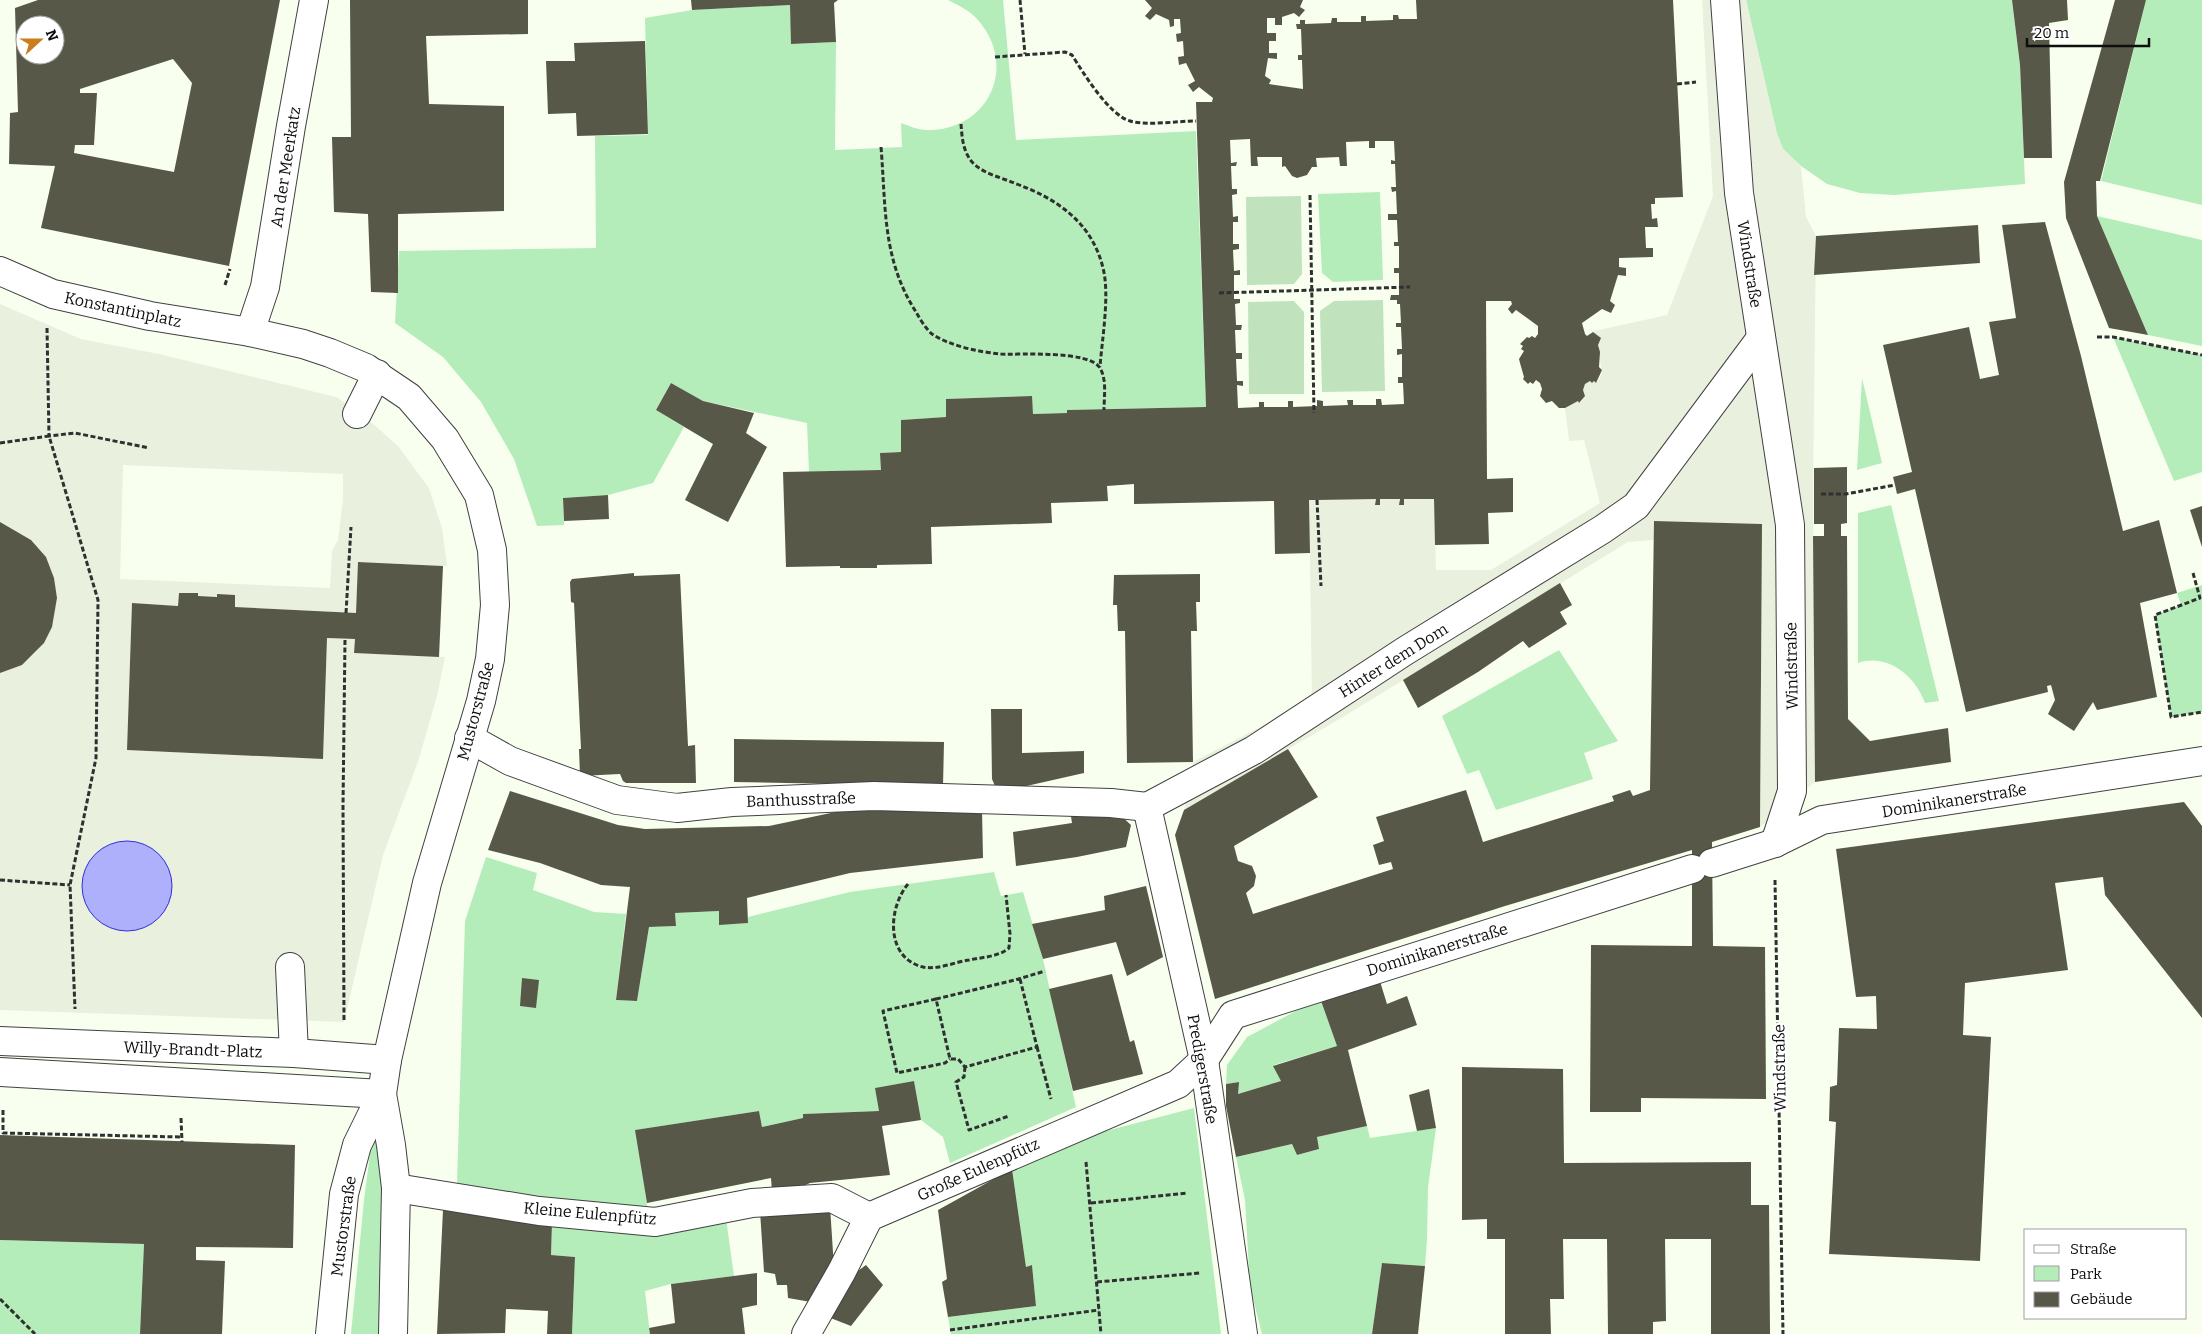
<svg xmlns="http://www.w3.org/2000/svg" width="2202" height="1334" font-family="Bitter,serif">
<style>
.green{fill:#b5edba}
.cemetery{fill:#c0e3bd}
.plaza{fill:#e9f0dd;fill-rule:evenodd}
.water{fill:#afb0fb;stroke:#312fd8}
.building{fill:#585849;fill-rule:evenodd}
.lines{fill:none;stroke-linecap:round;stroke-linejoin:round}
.minor-casing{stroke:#414141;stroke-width:30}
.path{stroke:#303030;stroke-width:3;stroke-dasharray:5 2.5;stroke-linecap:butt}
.minor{stroke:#fff;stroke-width:28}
.labels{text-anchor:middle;stroke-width:5;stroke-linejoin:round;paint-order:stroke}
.street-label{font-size:16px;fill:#0e0e0e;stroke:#fff}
</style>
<rect width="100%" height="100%" fill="#f8ffef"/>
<g class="green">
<path d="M948,0H1003L1016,140L1196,131L1206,407L1067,410V413L1033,414L1031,396L947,399L946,417L901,420V452L881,453V470L809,472L807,423L703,401L671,383L656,410L684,427L653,483L608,495L563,498L564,525L537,526L514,459L481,402L443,357L395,323L399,251L596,248L595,136L648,135L645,18L692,10L790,5L792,44L836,42L835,150L902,147L901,123C909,126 918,130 927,130C989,131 1019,65 977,19C970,11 958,5 948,0Z"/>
<path d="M1746,0H2012L2020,65L2025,184L1894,195L1860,193L1827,184L1801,166L1783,149L1777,134Z"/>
<path d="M2146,0H2202V205L2101,181Z"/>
<path d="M1380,192L1383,280L1333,282L1322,273L1318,194Z"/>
<path d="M2097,216L2202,240V346L2148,335Z"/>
<path d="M2113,337L2202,355V472L2174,481Z"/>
<path d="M1862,378L1882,463L1857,470Z"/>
<path d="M1891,505L1939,701L1925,703C1915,676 1888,653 1858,663V513Z"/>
<path d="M2202,585V712L2171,717L2155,615L2181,605L2177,593Z"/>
<path d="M1559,650L1618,741L1584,753L1593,779L1496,810L1479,770L1467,774L1442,716Z"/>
<path d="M486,857L537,873L533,890L594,912L626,914L616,1000L637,1001L649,927L676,926L675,913L719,911L720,924L748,923V917L850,892L994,872L1001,896L1023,892L1043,959L1076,1107L950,1163L943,1137L921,1120L914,1081L876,1088L879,1111L803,1114V1118L762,1127L759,1111L636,1130L647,1203L648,1218L515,1199L457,1184L465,921Z"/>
<path d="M1320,998L1337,1046L1274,1065L1281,1081L1238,1094V1082L1226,1084L1227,1065L1247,1037Z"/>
<path d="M1194,1108L1221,1334H951L948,1317L1036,1306L1032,1265L1026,1267L1012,1169L1083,1137Z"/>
<path d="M1367,1126L1370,1138L1436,1128L1428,1188L1427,1240L1425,1266L1382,1263L1372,1334H1262L1250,1287L1245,1200L1236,1157L1292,1144L1297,1155L1319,1149L1317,1137Z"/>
<path d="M372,1139L383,1141L385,1226L380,1334H351L364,1200Z"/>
<path d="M726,1218L734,1276L671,1284L645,1291L650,1334H572L575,1257L551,1255L552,1223Z"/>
<path d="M0,1240L144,1244L140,1334H0Z"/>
</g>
<g class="cemetery">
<path d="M1301,196L1302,274L1294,284L1247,285L1246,197Z"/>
<path d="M1383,300L1385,391L1322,392L1320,311L1334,301Z"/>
<path d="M1294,301L1304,312V394H1249L1248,302Z"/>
</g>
<g class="plaza">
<path d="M1702,0H1746L1777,134L1783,149L1801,166L1806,217L1816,236L1813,494L1815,782L1760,827L1762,524L1655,521L1654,540L1628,542L1343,717L1184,810L1193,762L1312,700L1309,500L1376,499L1375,504L1380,499H1399L1400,504L1404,499H1434L1436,570H1491L1600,503L1584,440L1569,441L1565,408L1578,401L1580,403L1585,396L1583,390L1585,384L1590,381L1592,383L1594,381L1597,382L1602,374L1598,345L1600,338L1593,332H1590L1667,315L1713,196Z"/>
<path d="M0,304L81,339L159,354L336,397L363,415L398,446L429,488L442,528L447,566L358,562L356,613L235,607V595L217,597L198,596V593H179L178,606L132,603L127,750L323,759L327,638L355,639L354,653L445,657L437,696L418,762L383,855L344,1022L0,1010V673L22,665L36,652L52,627L57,598L54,578L46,557L31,540L0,522ZM123,465L343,474V500L338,540L332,551L330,588L120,579Z"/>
</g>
<circle class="water" cx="127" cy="886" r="45"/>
<g class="building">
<path d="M38,0H280L229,266L41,228L55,166L9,164L10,113L18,112L15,8ZM25,25H55V55H25ZM173,59L192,83L174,172L74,153L75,145H94L97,93H80V89Z"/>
<path d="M350,0H528V34L426,36L429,104L504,106V211L398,214V293L371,292L368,214L334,212L332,137H351Z"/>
<path d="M691,0H838L834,3L836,42L791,44L790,5L692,10Z"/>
<path d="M1145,0H1303L1300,7L1305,10L1299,17L1294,13L1282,17V25H1275V18H1267V33H1276V41H1269V53H1277V59L1268,58L1265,76L1271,80L1269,84L1303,89L1302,60H1298V55H1302L1301,29H1297L1296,24H1300V20H1305V24L1331,23L1332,18H1337V22H1361V16H1366V21L1393,20V15H1398L1399,19H1417L1416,0H1673L1683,197L1655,198V204H1651L1652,219L1657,218L1658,227H1645L1646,248H1653V257L1619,258V267L1626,268V276L1618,275L1610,301L1615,305L1611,313L1602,309L1582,323L1585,334L1587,336L1593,332L1601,338L1598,345L1600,352L1599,367L1602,370L1596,383L1594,381L1592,383L1590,381L1585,384L1583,390L1585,396L1579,403L1578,401L1565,408H1559L1552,401L1546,403L1540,396L1542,389L1540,383L1536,380L1533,384L1530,382L1528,384L1523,379L1524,377L1520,363L1519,359L1524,351L1521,349L1523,346L1520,344L1527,337L1529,338L1532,336L1535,338L1538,334V326L1516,310L1512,314L1508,309L1512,304L1511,301H1486L1487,479L1513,478V512L1488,513L1489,544L1435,545L1434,499H1404V505H1399L1400,499H1380V505H1375L1376,499L1317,500H1309L1310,553L1275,554L1274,501L1134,504V484L1107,486L1108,501L1051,503L1052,523L931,527L932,564L877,565V568H840V566L786,567L783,472L881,470L880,453L901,452V420L946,417V399L1032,396L1033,414L1067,413V410L1206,407L1196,102H1212L1213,98L1199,87L1193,92L1188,85L1195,81L1186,63L1179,65L1178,57L1184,56L1183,41L1177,42L1176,34L1181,33L1180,19H1174V26L1170,27L1169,20L1156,14L1150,20L1145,16L1152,8ZM1250,139L1251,166H1258L1257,157H1282V167L1285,166L1292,176L1297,178L1307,175L1312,167H1317L1316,158L1339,157L1340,166H1347L1346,142L1369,141V148H1375V141H1394L1395,161L1391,160V164H1395L1396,187H1391L1392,192L1396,191L1397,214H1388V220H1397L1398,242H1394V246H1399V268H1394V273H1399V295H1391L1390,300H1397V304H1400L1401,323H1396V327H1401L1402,349H1397V355L1402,354V377H1398V383H1403L1404,404L1382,405L1381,399H1376V405H1353V400H1347L1348,405L1323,406V401L1317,400V406L1293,407V401H1288V407H1264V402H1259V407L1238,408L1237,385L1243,386V381H1237L1236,359H1242V353H1236L1235,330H1241L1242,325H1236L1235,304L1240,303V299H1234V275H1240V270L1234,271L1233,250L1239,249V244H1233V222H1238V216L1233,217L1232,195L1237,194V189H1232L1231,166H1236L1237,162L1231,163L1230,140Z"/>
<path d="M2012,0H2067L2068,20L2049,23L2052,158H2024L2020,65Z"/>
<path d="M2115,0H2146L2100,181H2096L2097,216L2148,335L2109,328L2066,218L2064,182Z"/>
<path d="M645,41L648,134L577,136L576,113L548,114L546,61H575L574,43Z"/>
<path d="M2045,222L2081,356L2123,531L2159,520L2177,593L2140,603L2157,697L2097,710L2093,702L2074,731L2048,714L2055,700L2051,685L2047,686L2048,692L1966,712L1915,489L1897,494L1895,485L1893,477L1912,472L1883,345L1969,327L1980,379L1999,375L1989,322L2016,318L2002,225Z"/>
<path d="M1978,225L1980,263L1814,275L1816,236Z"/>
<path d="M671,383L703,401L754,413L746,433L767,447L728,522L685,500L713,444L656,410Z"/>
<path d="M1847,467V523L1841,524V536H1847L1848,719L1870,741L1948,728L1951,762L1815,782L1813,536H1824V524H1814V468Z"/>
<path d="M608,495L609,519L564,521L563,498Z"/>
<path d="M2202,506V547L2190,510Z"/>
<path d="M1654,521L1762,524L1760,827L1712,842L1713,946L1765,947L1766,1099L1641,1098V1112H1590L1591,945L1692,946V850L1505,906L1215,999L1175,835L1184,810L1288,749L1318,797L1234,846L1238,861L1252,866L1256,876L1254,886L1246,893L1253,914L1393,869L1391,862L1379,865L1373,845L1384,841L1376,817L1466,790L1483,842L1614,801L1612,796L1630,790L1633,796L1650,790Z"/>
<path d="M0,522L31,540L46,557L54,578L57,598L52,627L44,643L22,665L0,673Z"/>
<path d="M358,562L443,566L439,657L354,653L355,639L327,638L323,759L127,750L132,603L178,606L179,593H198V596L217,597V594L235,595V607L356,613Z"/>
<path d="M634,573V576L680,574L688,746L695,745L696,783H626L623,781L620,774L580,776L579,749H581L574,603L571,602L570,582L572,579Z"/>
<path d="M1200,574V602H1196L1197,631H1191L1193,762L1127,763L1125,631H1118L1117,605H1113L1114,575Z"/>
<path d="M1560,583L1572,605L1560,612L1567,624L1529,648L1523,641L1478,672L1418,708L1403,680Z"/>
<path d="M991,709H1022V753L1084,751V773L1022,787L995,786L992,779Z"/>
<path d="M734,739L944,742L943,786L734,782Z"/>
<path d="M510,791L618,825L645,829L769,826L845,810L918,805L982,809L983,858L850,873L747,898L748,923L719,925V911L675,913L676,926L649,927L637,1001L616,1000L630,887L601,885L540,863L488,850Z"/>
<path d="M2184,802L2202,826V1018L2105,895L2103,877L2055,883L2068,970L1965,983L1963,1035L1991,1037L1980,1261L1829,1254L1836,1122L1829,1121L1830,1087L1837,1085L1839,1028L1877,1029L1876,996L1856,997L1836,849Z"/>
<path d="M1070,810L1116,811L1131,825L1126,847L1077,857L1016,866L1013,832L1072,823Z"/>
<path d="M1146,886L1163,957L1127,976L1116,942L1043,959L1032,924L1105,910L1104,896Z"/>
<path d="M1112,974L1130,1042L1134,1040L1143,1074L1073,1091L1049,989Z"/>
<path d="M1378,975L1387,1004L1407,996L1417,1025L1348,1050L1367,1126L1317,1137L1319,1149L1297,1155L1292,1144L1236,1157L1226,1106V1084L1239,1082L1238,1094L1281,1081L1273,1066L1337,1046L1320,998Z"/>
<path d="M522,978L539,980L536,1008L520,1006Z"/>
<path d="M1462,1067L1563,1069L1564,1163L1751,1162V1205H1769L1770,1334H1711V1239H1665L1666,1321L1653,1322V1334H1608L1607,1239H1563L1564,1299H1550L1551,1334H1505V1239H1487V1219L1462,1220Z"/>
<path d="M914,1081L921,1120L882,1126L890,1175L810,1183L801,1187L772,1192L771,1178L647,1203L635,1130L759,1111L762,1127L803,1118V1114L879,1111L875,1088Z"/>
<path d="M1429,1089L1436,1128L1417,1131L1409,1095Z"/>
<path d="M0,1135L295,1145L293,1248L196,1247V1260L225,1261L222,1334H140L144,1244L0,1240Z"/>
<path d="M1012,1169L1026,1267L1032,1265L1036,1306L948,1317L942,1282L947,1279L938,1210Z"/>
<path d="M830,1206L834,1268L811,1302L788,1298L787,1285H777L775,1274L764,1272L760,1211Z"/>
<path d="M443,1210L552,1223L551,1255L575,1257L572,1334H547L548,1311L506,1309L505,1333L437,1334Z"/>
<path d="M1382,1263L1425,1266L1418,1334H1372Z"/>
<path d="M866,1265L883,1285L851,1326L828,1317L847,1279Z"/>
<path d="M757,1273V1305L742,1308L745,1334H650L649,1328L675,1323L671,1284Z"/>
</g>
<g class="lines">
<defs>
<g id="minor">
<path d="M1725,0L1739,193L1790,525L1792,791L1775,843"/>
<path d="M0,271L53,294L150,316L250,332L303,344L330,353L366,368L409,397L445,439L479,495L492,550L495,605L490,659L481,701L427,883L387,1060L382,1094L357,1145L344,1194L330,1334"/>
<path d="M250,332L265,287L291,126L314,0"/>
<path d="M357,414L377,374"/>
<path d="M469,738L510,761L617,800L677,808L732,802L874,796L1111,803L1147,807"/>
<path d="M1147,807L1254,750L1405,651L1603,529L1636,506L1761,338"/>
<path d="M1147,807L1204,1060L1243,1334"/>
<path d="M1712,863L1775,843L1822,820L2202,761"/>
<path d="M290,967L294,1053"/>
<path d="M0,1041L294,1053L387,1060"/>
<path d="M0,1072L382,1094"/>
<path d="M382,1094L391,1145L396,1188L393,1334"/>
<path d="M396,1188L539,1211L655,1222L752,1203L832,1198L869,1217"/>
<path d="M806,1334L842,1271L869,1217L1178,1084L1204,1060L1233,1015L1692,869"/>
</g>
</defs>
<use href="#minor" class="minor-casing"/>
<g class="path">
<path d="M1020,0L1025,54"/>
<path d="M995,57L1065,52L1072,55C1084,74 1109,115 1130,121C1147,126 1177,121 1196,121"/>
<path d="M1677,84L1696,82"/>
<path d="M961,124C962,138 963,152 973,163C984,174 1000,177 1014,183C1056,198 1092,222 1103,268C1110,295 1102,339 1100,367"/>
<path d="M881,147C886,207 882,259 916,312C920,319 926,329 932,334C950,346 979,352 1001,354C1021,355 1089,350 1100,368C1107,380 1104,397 1104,410"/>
<path d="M1310,195L1314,413"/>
<path d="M225,285L230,269"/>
<path d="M1219,293L1410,287"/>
<path d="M47,328L49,436L75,433L149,448"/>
<path d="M2097,337H2113L2202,355"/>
<path d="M0,443L49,436L98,600L96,758L70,885L75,1009"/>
<path d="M1821,494H1846L1895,485"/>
<path d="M1317,500L1321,586"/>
<path d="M2193,573L2200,598L2155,615L2171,717L2202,712"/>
<path d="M346,613L351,527"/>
<path d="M0,880L70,885"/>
<path d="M1775,880L1783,1334"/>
<path d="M908,884C888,908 885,958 923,967C938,970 955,962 969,960C983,957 998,957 1009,948L1010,934L1006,895"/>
<path d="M1020,979L1037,1047L965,1067L958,1059H950L936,999L1015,980L1045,971"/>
<path d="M936,999L883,1011L897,1073L945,1063L950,1059"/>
<path d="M344,1020L343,806L345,639"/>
<path d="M1037,1047L1051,1099"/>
<path d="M965,1067L964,1077L956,1082L969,1130L1009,1116"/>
<path d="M3,1110V1133L181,1137"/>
<path d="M181,1118L182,1142"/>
<path d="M1086,1162L1101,1334"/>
<path d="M1091,1203L1188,1193"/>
<path d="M1097,1282L1200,1273"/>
<path d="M0,1299L35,1334"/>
<path d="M950,1330L1099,1310"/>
</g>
<use href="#minor" class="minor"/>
</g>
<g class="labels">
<g class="street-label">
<text transform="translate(285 167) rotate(-81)" y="6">An der Meerkatz</text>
<text transform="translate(1750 264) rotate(81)" y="6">Windstraße</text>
<text transform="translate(123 309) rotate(12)" y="6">Konstantinplatz</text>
<text transform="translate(1393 660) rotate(-32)" y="6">Hinter dem Dom</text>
<text transform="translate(1791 666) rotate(-91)" y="6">Windstraße</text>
<text transform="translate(475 711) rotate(-75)" y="6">Mustorstraße</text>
<text transform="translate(801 799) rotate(-2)" y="6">Banthusstraße</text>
<text transform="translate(1954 800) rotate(-9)" y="6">Dominikanerstraße</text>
<text transform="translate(1437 949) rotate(-17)" y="6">Dominikanerstraße</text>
<text transform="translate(193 1049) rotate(2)" y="6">Willy-Brandt-Platz</text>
<text transform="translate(1779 1068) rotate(-91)" y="6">Windstraße</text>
<text transform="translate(1203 1069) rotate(80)" y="6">Predigerstraße</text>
<text transform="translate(978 1169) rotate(-24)" y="6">Große Eulenpfütz</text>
<text transform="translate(590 1213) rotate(5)" y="6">Kleine Eulenpfütz</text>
<text transform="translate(343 1226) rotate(-82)" y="6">Mustorstraße</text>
</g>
</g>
<rect x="2024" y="1229" width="162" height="90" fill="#ffffff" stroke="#9f9f9f"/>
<rect x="2034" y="1245" width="25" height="8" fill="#ffffff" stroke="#9f9f9f"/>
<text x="2070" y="1254" font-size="15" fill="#0e0e0e">Straße</text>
<rect x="2034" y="1266" width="25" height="15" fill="#b5edba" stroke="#9f9f9f"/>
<text x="2070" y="1279" font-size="15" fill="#0e0e0e">Park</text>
<rect x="2034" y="1292" width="25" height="15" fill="#585849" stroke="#9f9f9f"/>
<text x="2070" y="1304" font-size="15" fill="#0e0e0e">Gebäude</text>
<g transform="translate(40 40) rotate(69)"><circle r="24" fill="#ffffff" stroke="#9f9f9f"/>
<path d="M0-4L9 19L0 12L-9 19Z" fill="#ca7d1a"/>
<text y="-8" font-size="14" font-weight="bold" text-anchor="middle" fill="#0e0e0e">N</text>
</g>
<path d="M2027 38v8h122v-8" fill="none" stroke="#0e0e0e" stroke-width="2.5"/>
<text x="2034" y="38" font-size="15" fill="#0e0e0e" stroke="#ffffff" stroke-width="4" paint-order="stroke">20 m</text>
</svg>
